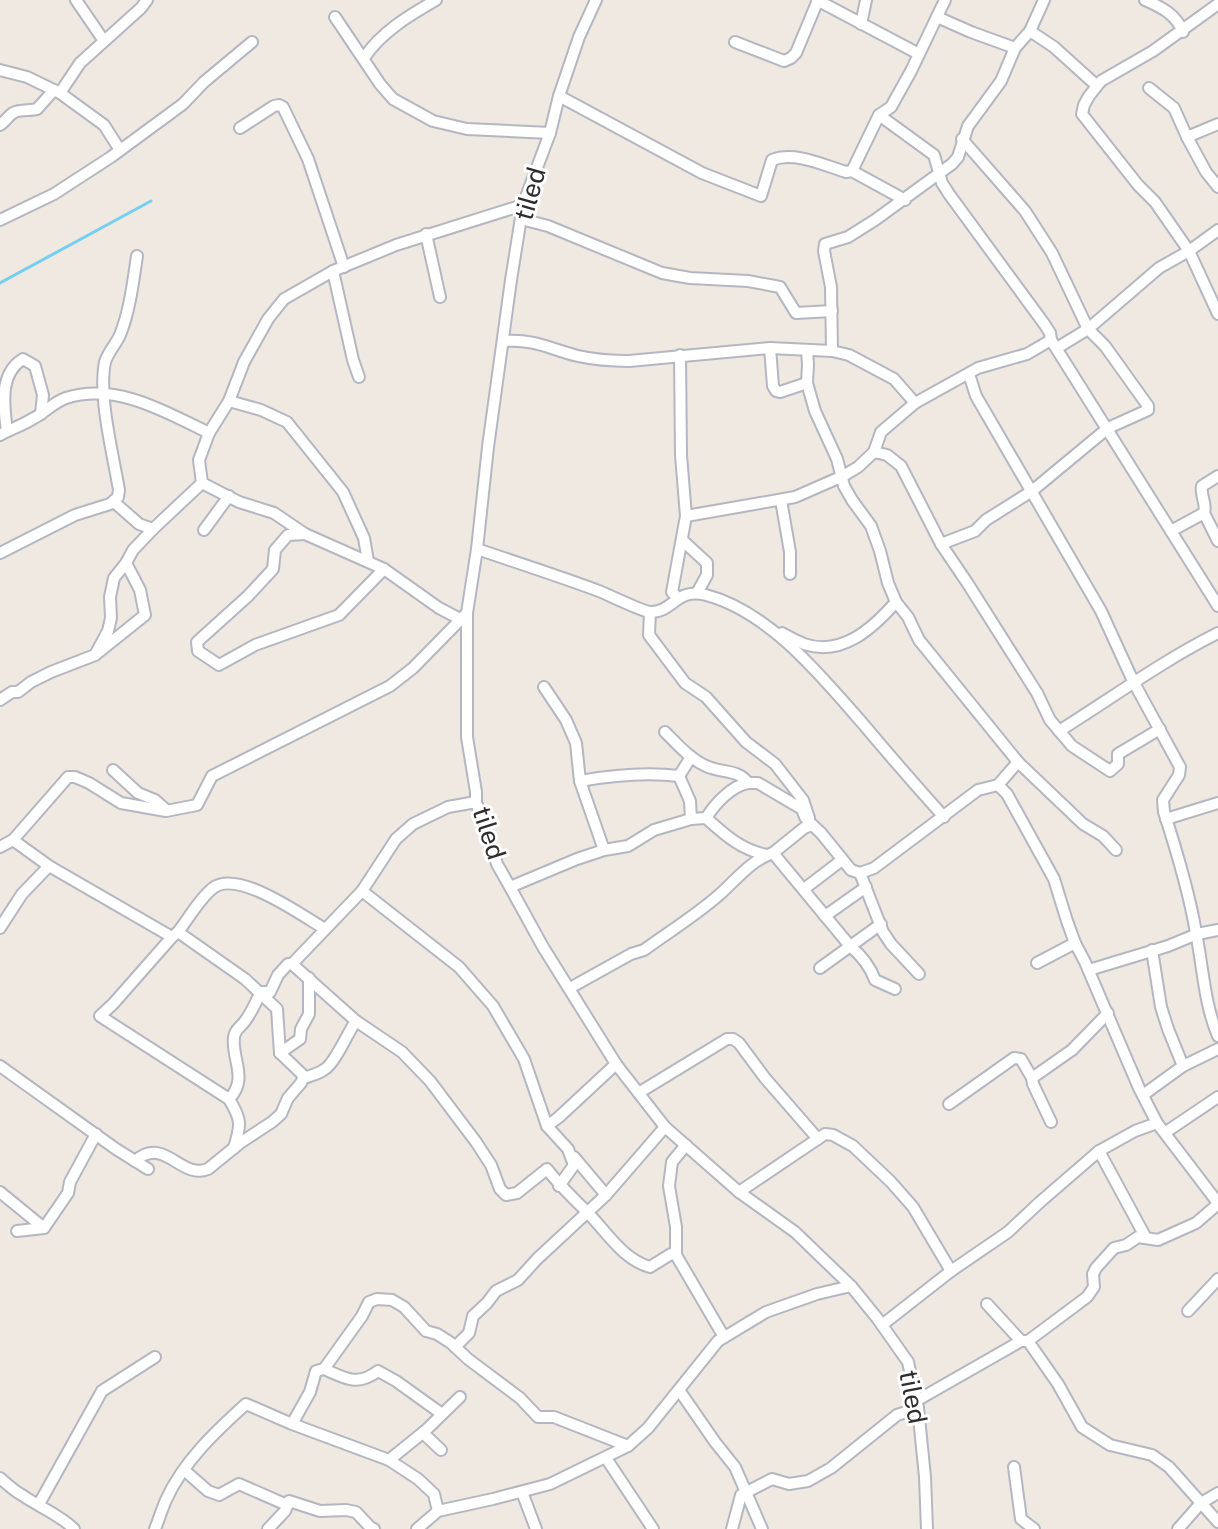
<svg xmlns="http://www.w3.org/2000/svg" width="1218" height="1529" font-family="'Public Sans',sans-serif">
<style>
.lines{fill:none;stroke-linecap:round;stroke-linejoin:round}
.stream{stroke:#75cff0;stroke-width:3}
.minor-casing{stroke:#b4b7c1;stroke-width:14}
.minor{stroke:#fff;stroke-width:10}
.labels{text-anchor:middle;stroke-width:6;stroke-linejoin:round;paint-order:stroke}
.street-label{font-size:26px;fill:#2e2e2e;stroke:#fff}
</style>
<rect width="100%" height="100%" fill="#efe9e1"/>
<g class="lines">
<path class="stream" d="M0,283L151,201"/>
<defs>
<g id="minor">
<path d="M76,0L104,41"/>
<path d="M596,0L579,37L559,96L550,133L523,205L511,280L488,447L477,549L467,613V737L476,792V802L497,864L510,887L543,947L616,1064L665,1127L739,1192L795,1232L851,1286L877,1318L908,1362L918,1408L925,1477L927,1529"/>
<path d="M817,0L919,54"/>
<path d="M1145,0C1161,7 1176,14 1183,32"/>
<path d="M1218,4L1153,51L1101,81L1089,96L1084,105L1082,114L1138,185L1155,202L1189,251L1218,314"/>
<path d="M335,17L380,84L393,99L433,121L467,129L550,133"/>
<path d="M937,17L971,32L1015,48"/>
<path d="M861,24L866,0"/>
<path d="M1030,31L1054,47L1096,85"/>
<path d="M735,42L784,61L791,58L796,53L818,0"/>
<path d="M364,58C381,32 410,15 436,0"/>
<path d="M0,70L27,77L60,93L104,125L120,150"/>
<path d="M1149,88L1174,108L1187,137L1206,172L1218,187"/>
<path d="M60,93L80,63L141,8L147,0"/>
<path d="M559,96L702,173L761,196L772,160C795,151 823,165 846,172L852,171L905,200"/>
<path d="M879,115L934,155L942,183L949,194L1045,325L1050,333L1051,340L1218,606"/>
<path d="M0,125C5,122 8,116 13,113C19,109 30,111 37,109L54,90"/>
<path d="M240,128L274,106L279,105L283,107L308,159L344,267"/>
<path d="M1187,137L1218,124"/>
<path d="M852,171L879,115L891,107L911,71L945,0"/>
<path d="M521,219L548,226L662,273L690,278L748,281L780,287L796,313L832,311"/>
<path d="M0,220L54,194L111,157L183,104L204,82L252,42"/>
<path d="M426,234L440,297"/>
<path d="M333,271L353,360L359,377"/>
<path d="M504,341C537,339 549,349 578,356C596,360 612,361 629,361L770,348L832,351L849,355L894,379L915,403"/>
<path d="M770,348L773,386L776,391L780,392L807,383"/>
<path d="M1057,348L1088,329L1159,268L1189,251L1218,230"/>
<path d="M807,350L808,365L807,383L815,411L837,459L844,486L852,500L871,526L880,551L888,583L896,602L908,617L919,640L1018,762L1083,824L1103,836L1116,850"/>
<path d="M832,351L831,287L824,251L825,244L848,237L875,220L952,164L958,157L968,126L1001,81L1015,48L1030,31L1044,0"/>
<path d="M969,374L976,396L1101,611L1133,681L1180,767L1179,775L1163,800L1164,812C1177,852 1189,891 1196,933C1203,967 1204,1003 1218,1036"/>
<path d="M229,401L261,410L287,422L343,492L364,538L368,561"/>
<path d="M7,431C3,402 0,373 23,359L35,366L43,395L41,414"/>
<path d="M0,435C11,429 23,425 34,418C44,413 54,402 66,398C116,382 166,412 209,433"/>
<path d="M874,452L887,455L901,466L941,544L968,584L1037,693L1050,720L1072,746L1110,771L1118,764V754L1160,729"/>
<path d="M1218,476L1202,486C1200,496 1207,503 1204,513L1218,541"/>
<path d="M202,483L239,502L274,513L305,534L384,569L439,608L462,620"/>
<path d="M781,500L790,552V574"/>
<path d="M114,502L139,524L153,529"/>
<path d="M686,516L795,497L843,476L858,467L874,452L881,432L915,403L978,368L1027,354L1051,340"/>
<path d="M204,530L229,496"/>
<path d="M1171,531L1204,513"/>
<path d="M305,534L288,535L275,550L273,569L248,596L197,642L198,651L219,665L255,645L339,615L384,569"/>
<path d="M682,540L707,563V575L697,593"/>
<path d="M941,544L975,531L986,520L1032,491L1108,428L1148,410V406L1105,346L1088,329L1052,253L1025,211L962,139"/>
<path d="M477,549C518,563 559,576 599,591C609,595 641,611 650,612C673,613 676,587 706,595C770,612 821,676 864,725C890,756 917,787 944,817"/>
<path d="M0,553L75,515L110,504L118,497L119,490C113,454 98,397 105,362C108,352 116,344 120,335C130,310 133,282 137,256"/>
<path d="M678,598L672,592L686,516L681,455L680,355"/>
<path d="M650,612L649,635L685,683L706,697L746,742L775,764L803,800L809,818L807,820L821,833L851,870L860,873L883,932L891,944L919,974"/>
<path d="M782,633C789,637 797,641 804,644C842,657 873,628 896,602"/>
<path d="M95,655L108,631L111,618L110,597L114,578L126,563L133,550L153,529L202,483L199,460L209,433L229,401L244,362L268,319L284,299L333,271L396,245L523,205"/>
<path d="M544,687L566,720L576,743L580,781L604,850"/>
<path d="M0,700L12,692H18L31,682L51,672L95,655L145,615L140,590L126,563"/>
<path d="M1059,731C1112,698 1162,661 1218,633"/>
<path d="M665,732C677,744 690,759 706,766C720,773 739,769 748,783H758L802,809L805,817"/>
<path d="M113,770L138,793L155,800L165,809"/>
<path d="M580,781C614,775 645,772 679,776"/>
<path d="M998,785L1007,794L1054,879L1067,921L1075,943L1085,962L1139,1088L1157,1123L1218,1203"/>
<path d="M476,802L448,807L413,824L396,839L362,891L292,964L356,1021L402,1052L430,1081L476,1142L491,1165L500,1189L506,1195L517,1193L547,1169C559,1185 573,1198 587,1212C606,1231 623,1260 650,1267L671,1254L676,1255"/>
<path d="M706,818C725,835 741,850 767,855"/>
<path d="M691,819L690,801L679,776L691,757"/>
<path d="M1166,819L1218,803"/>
<path d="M13,840L49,866L172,937"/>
<path d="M0,847L13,840L68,777H75L89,783L121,803L166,811L197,805L212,776L390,686L413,668L467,613"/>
<path d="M773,853L850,946C862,956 870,966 875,980L895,989"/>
<path d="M860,873L874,868L978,790L998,785L1018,762"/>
<path d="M510,887L577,859L604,850L628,846L654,830L691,819L706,818C715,804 731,786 748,783"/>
<path d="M804,889L842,860"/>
<path d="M362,891L459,967L493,1006L524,1059L547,1126L568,1149L574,1165L559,1186"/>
<path d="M825,916L866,887"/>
<path d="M0,928L22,894L49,866"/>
<path d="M178,932L245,979L277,1009L280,1053"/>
<path d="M1152,950L1161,1007L1168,1029L1183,1066"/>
<path d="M1037,963L1075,943"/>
<path d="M820,968L881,924"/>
<path d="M1089,970L1168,946L1197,934L1218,930"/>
<path d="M570,988L631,954L644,950C669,932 696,915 719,895C736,880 751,860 773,853L804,828L812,825"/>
<path d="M280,1053L304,1076L307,1077C313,1075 320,1073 325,1069C335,1063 348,1032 356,1021"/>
<path d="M280,1053L300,1039L301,1029L309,1014V978"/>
<path d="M0,1066L116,1149L148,1169"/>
<path d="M1032,1078L1072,1050L1108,1013"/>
<path d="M640,1092L727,1039H733L739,1043L765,1078L818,1139"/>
<path d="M1143,1095L1183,1066L1218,1049"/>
<path d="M229,1099C249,1079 231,1058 234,1037C235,1029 241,1027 245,1021C252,1012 256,1001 261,992H270L278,975L288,964H292"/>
<path d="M949,1104L1014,1058L1021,1059L1032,1078L1033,1084L1051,1122"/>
<path d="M547,1126L559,1117L616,1064"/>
<path d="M1166,1132L1218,1097"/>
<path d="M686,1145L672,1162L669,1186L676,1227V1255L724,1337"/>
<path d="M234,1148C241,1125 242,1120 229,1099L100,1016L113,1004L172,937L178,932C189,918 199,899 213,888C238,869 301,915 325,929"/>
<path d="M1099,1151L1146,1238"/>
<path d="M574,1157L606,1195"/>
<path d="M135,1161C165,1135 180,1180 208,1169L240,1143L272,1122L281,1114L288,1098L301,1083L304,1076"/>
<path d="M0,1192L44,1228"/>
<path d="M739,1192L825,1134L833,1135L853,1146L891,1182L913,1207L951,1271"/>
<path d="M17,1231L44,1228L68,1193L70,1182L96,1134"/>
<path d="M987,1304L1021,1341"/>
<path d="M1188,1311L1218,1279"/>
<path d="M882,1325L951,1271L1008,1232L1040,1202L1099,1151L1135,1131L1157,1123"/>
<path d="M1028,1341L1058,1384L1082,1427L1110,1445L1152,1455L1169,1467L1218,1522"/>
<path d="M455,1347L469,1333L473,1316L487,1303L496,1291L518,1280L537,1259L606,1195L665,1127"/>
<path d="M324,1369L362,1316L369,1302L377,1299L392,1300L404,1307L426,1331L437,1334L451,1343L468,1359L520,1398L538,1417H554L628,1446"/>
<path d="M679,1390L715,1442L735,1467L762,1529"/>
<path d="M916,1401L1021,1341H1028L1087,1297L1094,1287L1093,1274L1096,1268L1114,1248L1126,1245L1138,1237L1158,1240L1196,1223L1218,1204"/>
<path d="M292,1424L310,1392L316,1371L324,1369C345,1378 357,1387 378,1371L396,1381L442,1414"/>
<path d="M423,1433L441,1450"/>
<path d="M606,1458L653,1529"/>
<path d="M389,1460L425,1431L460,1397"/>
<path d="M1014,1467L1021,1519L1034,1529"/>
<path d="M184,1470L208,1491L219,1495L239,1484L287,1505L289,1501L320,1511L346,1510L356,1512L370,1527L374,1529"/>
<path d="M0,1478C7,1484 14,1491 22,1495C39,1507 59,1514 74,1529"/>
<path d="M522,1492L536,1529"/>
<path d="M39,1504L102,1391L155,1357"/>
<path d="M155,1529C159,1519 162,1509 166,1500C183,1462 216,1431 246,1404L292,1424L389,1460L418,1479L434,1494L438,1511"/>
<path d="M268,1529L285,1511L289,1502"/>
<path d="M417,1529L438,1511L493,1499L550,1484L628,1446L648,1428L718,1341L766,1312L817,1294L851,1286"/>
<path d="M732,1529L741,1495L772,1479L789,1484L808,1481L831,1468L897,1415L918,1408"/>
<path d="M1178,1529L1201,1503L1218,1493"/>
</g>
</defs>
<use href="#minor" class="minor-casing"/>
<use href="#minor" class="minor"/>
</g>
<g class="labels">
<g class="street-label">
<text transform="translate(530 194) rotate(-74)" y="9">tiled</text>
<text transform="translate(489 833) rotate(72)" y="9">tiled</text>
<text transform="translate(913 1397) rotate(79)" y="9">tiled</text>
</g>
</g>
</svg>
